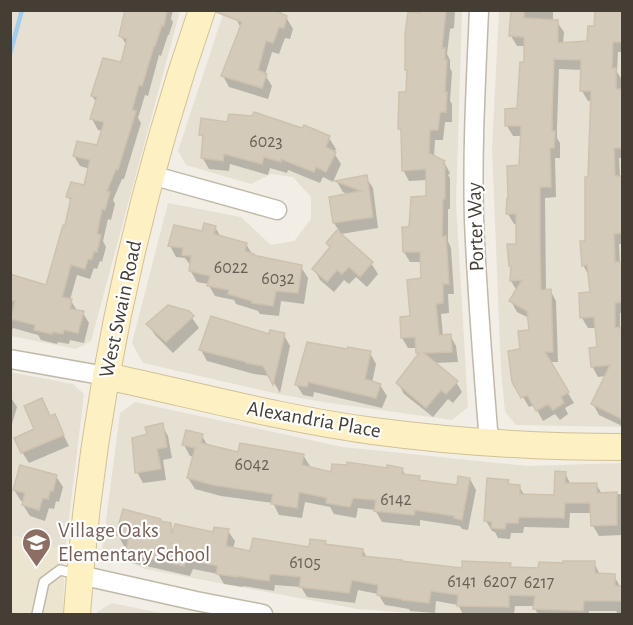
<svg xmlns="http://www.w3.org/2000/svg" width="633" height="625" font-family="'Alegreya Sans',sans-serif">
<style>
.residential{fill:#e6e0d3}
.education{fill:#ebe4cf}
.shadow{fill:#0003}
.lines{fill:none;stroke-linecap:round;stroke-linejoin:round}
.stream{stroke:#a1cdee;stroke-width:4.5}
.building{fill:#d3caba;stroke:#cec2ae;stroke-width:1.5}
.lane-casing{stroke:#c0b9aa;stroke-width:12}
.street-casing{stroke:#c0b9aa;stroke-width:21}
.secondary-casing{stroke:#d1c295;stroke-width:28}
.lane{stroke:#fff;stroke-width:9}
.street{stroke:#fff;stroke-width:18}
.secondary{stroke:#fdf1c3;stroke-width:26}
.labels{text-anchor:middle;stroke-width:4.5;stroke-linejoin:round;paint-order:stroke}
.number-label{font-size:18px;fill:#686156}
.street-label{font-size:21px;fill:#443e34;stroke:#fff}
.education-label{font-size:21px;fill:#785e54;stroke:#fff;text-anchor:start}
</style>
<rect width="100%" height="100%" fill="#f2eee5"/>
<g class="residential">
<path d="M11,11H180L91,341L76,349L11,336Z"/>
<path d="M224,11H462L456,203L468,407L452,420L323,402L278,394L143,363L132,343L168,203L241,217L271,245L294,241L311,219V197L293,177L271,174L251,184L186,165L178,151Z"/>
<path d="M499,11H622V427L516,425L505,412L501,370L492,149Z"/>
<path d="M10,372L73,384L84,394L65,551L11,535Z"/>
<path d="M135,402L343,447L527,466L622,463V614H424L357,609L145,569L102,550L120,413Z"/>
<path d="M112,603L165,614H97V612Z"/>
</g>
<path class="education" d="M10,535L65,551L63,614H11Z"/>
<g class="shadow">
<path d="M126,10H173L171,19L173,22L169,35H168L161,56L159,55L148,96L145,95L138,118L141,123L124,179H122L113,200L115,204L111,220L108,219L103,241L106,247L102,262L100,261L97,269L94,268L90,279L77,275L70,300L71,301L78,312L83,313L89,323L84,343L70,340L69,344L58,342L57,344L41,340L38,335L13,328L10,335V276L47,287L66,227L72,203L68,197L85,187L90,169L80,166L74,156L98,147L103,131L98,130L92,119L97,103L92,96L122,64L127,46L121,36Z"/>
<path d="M239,10H280L283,16L286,17L293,29L290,39L285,38L279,54L272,52L265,75L272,86L268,99L229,87L223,76L241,28L236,19Z"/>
<path d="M410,10H455L454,28L450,29L447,54L450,60V68L452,72L450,101L452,104V122H445L443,140H435L434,157L444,162L450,173L448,175L450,178V209H448V241L451,248L454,294H448L449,313L441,314L443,336L450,335L456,346L458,362L434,363L456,382L462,392L453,403L448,399L433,417L404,394L398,383L419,355L417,348H408L402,338L412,318L422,280V262H410L404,252L411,228L428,197L427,180L409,181L403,170V134L400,128L407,93L409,73L406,69V34Z"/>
<path d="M512,10H553V22H557L564,32L563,44L588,43L596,27L597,10H622V52H618L617,72L622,80L621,90H622V158H619L620,177H622V244H619L620,264H622V313H620V329H622V374L612,375L622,380V426L599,415L593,404L606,376L598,377L592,366L598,348L597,328H588L582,318L592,294L589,276L583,265L586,242L592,101H588L582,91L583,70L559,69L557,128V138L560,143V158H555L556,197L545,198L546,291L550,290L556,301L557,332L558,362H549L574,403L565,408L568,414L560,420L555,414L543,421L534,405L529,407L514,382L522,350L530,331L529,318L517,312L511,301L517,291L511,281L512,268L510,265L518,245L517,224H514L508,214L521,167L522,136H513L507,126L518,110L525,63L526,46H517L511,36Z"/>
<path d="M201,135L329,138L336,149L334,153L341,164L333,182L323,177L320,183L288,170L287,173L270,168L268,175L230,164L229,171L209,169L202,157L204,141Z"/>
<path d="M366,177L373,188L378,228L341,234L334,223L350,195L343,192L337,182Z"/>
<path d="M215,227L221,237L246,244L254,257L301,267L308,278L304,304L281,301L279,316L260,314L258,311L236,304L234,300L215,296L208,284L197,282L190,270L191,266L185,258L176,257L170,246Z"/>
<path d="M328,244L371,263L378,274L367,287L356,277L349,284L344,280L334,292L320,280L314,269L330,248Z"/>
<path d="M188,312L199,328L173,353L155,335L148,324Z"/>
<path d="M284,335L290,346L280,393L270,376L254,374L207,361L201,350L270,336Z"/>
<path d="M370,353L376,364L372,383L380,385L387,396L382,408L314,392L313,397L303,395L296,384Z"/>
<path d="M10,396L17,407L10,431Z"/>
<path d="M41,399L51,417L54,416L69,446L29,463L22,452L36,430Z"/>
<path d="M162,425L168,436L172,458L163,460L166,480L143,483L137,472L149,435Z"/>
<path d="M202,436L208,446L239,453L303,455L310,466L309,468L332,473L402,469L406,476L419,478L421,482L458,486L470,479L476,490L468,530L462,529L460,526L420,520V526L382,522L375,510L358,508L356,518L334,514L330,507L305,502L302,518L279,515L273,503L221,496L195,489L188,478L194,457L190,456L184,445Z"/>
<path d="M565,473L571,485L596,484L602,494H622V535L599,536L593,526L592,513H570L569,528L524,527L523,533H511L510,539L498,538L495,532L492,531L486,521L508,481L510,485L519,486L525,496L555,497Z"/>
<path d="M56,476L63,487L59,502L56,501L54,509L49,508L45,521L30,516L23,505L24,502L21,501L14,490Z"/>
<path d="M160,520L162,523L170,525L174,533L214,534L228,531L235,541L233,549L252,553L310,549L325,542L327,546L363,550L367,558L463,570L510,564L512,569H540L565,564L594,562L600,575H614L620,587H622V614H618L616,611H589V614H538L534,608L535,606H515L514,614H463L458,605L436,601L435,613L410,611L409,609L385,605L378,594L358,590L355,603L307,597L301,587L275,585L274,591L243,586V587L224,584L218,574L193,569L190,576L133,563L127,552L128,547L124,546L118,535Z"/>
</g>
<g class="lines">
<path class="stream" d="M10,54L22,10"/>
</g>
<g class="building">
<path d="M125,10H167L164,26L162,25L155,46H154L142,86L139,85L132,110L136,111L118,170L116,169L107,191L110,192L105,210L102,209L97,234L101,235L97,252L94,251L92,259H88L85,269L71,265L62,297L72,299L70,309L84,311L78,333L64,330L63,334L52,332V334L34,330L35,325L11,319L15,301L10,300V274L46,285L63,225H65L71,198L66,197L71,182L84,185L90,160L73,156L77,141L97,145L104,122L90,119L97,97L91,96L103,58L121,62L127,39L119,36Z"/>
<path d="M217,10H274L287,16L284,28L279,27L273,43L266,41L258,70L267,74L262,88L221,76L242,22L216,12Z"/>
<path d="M421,10H446L442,48H445V60H447L445,92H447L446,112H440L438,130H430L429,153L445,161L443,164L445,166V199H443L442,237L446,236L449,284H443V303L436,304L439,335L451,334L452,352L424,353L458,381L446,394L441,390L426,408L396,383L419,353H416L415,337L401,338L400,317L410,316L407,280L421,278L420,252H403L402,227H409L411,197L426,196V169L402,171L401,129H398L399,92H406L407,70H405V34L408,12L421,13Z"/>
<path d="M511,10H524V18L558,20V43L587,41L588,26H594L595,10H622V42H613L612,68H616V89H622V148H614L615,176H622V233L614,234L615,262H622V302L615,303V328L622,327V419L591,404L610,365L591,367L589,348L597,347L594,317L580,318L579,293L590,292L587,265L582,266L580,241H585V177H588L591,91H580L581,60L554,59L552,116V131H555L554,148H550L551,187H540V246L541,290L551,289L552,320L553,352H545L569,392L561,397L564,403L553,410L548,404L536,411L527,395L521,398L512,382L508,351L520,349L518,331L529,330L527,311L509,301L522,280L510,281L511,266H509L507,244H516V214H506L507,198H508L507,166L519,165L521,126H505V109L517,108L520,62H524V37L509,36Z"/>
<path d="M254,112L302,128L304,125L330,136L326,147L336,152L326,172L316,167L314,172L281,159V162L264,157L262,164L224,154L223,161L201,158L203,135H199L201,118L227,122L229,114L252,116Z"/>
<path d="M367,175L373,217L333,223L329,197L361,191L335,181Z"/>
<path d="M204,223L216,226L214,234L247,243L245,251L254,254L253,255L302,265L298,293L276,291L273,306L252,303V301L228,294L229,290L207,286L210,276L189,271L191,256L182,255L183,248L168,246L174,225L202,231Z"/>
<path d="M337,230L373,262L360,277L349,267L342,274L337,270L327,282L312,269L330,247L326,243Z"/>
<path d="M168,305L189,311L194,316L166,342L146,324Z"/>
<path d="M211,316L269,334L270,330L285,333L273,385L263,366L246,363V362L199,350Z"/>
<path d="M307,342L347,349L348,347L371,351L365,379L381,384L376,398L308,382L307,387L295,385Z"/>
<path d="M42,398L50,416L55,414L64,435L21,453L14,438L34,429L24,406Z"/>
<path d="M163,423L167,447L157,449L161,469L135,473L132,438L147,434L145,427Z"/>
<path d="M186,430L203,434L201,443L238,452L240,443L304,454L302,465L331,472L332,464L347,465V462L387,468V465L403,468L402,474L420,476L419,480L457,485L458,476L470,478L462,520L454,518V516L415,510L414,515L374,511L376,500L353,498L350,507L326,503L327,498L299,492L297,508L271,504L273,494L213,485L187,478L195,448L182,445Z"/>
<path d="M20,465L57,475L53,491H50L48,499L43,498L39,510L22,505L25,493L13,490Z"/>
<path d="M555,471L566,472L565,483H597V493L617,492V525L591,526L590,503H565L564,518L519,517L518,523H506L505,529L491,528L492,522L484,521L487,478L509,480L508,484L520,485V494L554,495Z"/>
<path d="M123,509L161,519L160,521L171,523L172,534L175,524L213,532L214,527L229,529L226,546L250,551L253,538L309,547L310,539L326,541L325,544L363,549L362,556L402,560L401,561L462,568V561L511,563L510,567L538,568L539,562L563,563V561H595V573L615,574V586H622V601H584L583,611L561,610L533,609L535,596L509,595V607L457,606L458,595L431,591L429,603L402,600V599L377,595L378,585L352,580L349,593L299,587L301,577L270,574L269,581L237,576V577L216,574L218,566L187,559L184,566L125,553L129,538L116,535Z"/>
</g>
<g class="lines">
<defs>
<path id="lane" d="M37,614L44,582L60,570L77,574"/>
<g id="street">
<path d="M479,10C476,80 472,150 474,220C477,294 483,368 489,442"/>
<path d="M151,175L277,210"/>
<path d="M10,359L106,376"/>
<path d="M80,575L196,601L263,614"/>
</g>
<g id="secondary">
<path d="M106,376C195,395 283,419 373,431C456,442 539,447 622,447"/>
<path d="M77,614C91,407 134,207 202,10"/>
</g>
</defs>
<use href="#lane" class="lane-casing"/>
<use href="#street" class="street-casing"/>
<use href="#secondary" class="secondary-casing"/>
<use href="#lane" class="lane"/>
<use href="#street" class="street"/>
<use href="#secondary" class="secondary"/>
</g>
<defs>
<symbol id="school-pin" viewBox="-11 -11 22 30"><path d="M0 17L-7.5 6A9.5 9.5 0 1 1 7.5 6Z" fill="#8d6e63" stroke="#fff"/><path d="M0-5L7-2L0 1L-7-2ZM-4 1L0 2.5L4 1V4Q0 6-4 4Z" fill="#fff"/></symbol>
</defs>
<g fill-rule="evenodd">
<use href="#school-pin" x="20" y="526" width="33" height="45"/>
</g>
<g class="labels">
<g class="number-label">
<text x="266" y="147">6023</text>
<text x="231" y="273">6022</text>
<text x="278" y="284">6032</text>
<text x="252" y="470">6042</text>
<text x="396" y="505">6142</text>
<text x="305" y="568">6105</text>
<text x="462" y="587">6141</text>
<text x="500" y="587">6207</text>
<text x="539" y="588">6217</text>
</g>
<g class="street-label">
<text transform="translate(475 227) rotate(-92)" y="7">Porter Way</text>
<text transform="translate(120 309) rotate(-78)" y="7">West Swain Road</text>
<text transform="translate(314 419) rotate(10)" y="7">Alexandria Place</text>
</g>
<g class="education-label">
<text x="58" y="537">Village Oaks<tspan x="58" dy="24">Elementary School</tspan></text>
</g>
</g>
<rect width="633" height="625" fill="none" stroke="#443e34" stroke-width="24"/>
</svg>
